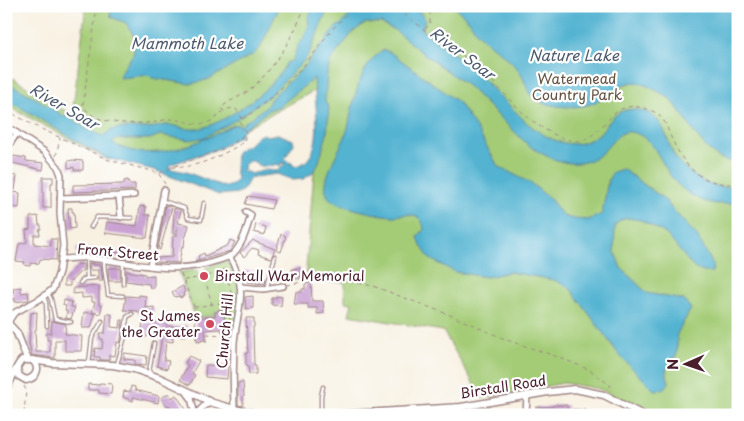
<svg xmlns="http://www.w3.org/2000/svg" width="744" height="421" font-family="'Playpen Sans',sans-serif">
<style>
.green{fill:#a4cc77;stroke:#777651}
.water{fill:#52b3d1;stroke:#4e697e;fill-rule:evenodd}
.building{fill:#c9a1d3}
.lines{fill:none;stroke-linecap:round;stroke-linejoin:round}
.service-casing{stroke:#a18886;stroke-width:5}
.minor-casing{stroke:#a18886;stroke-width:8}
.tertiary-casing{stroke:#a18886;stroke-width:9}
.path{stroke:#a18886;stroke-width:1;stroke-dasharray:4 4;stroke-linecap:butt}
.service{stroke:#fff;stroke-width:2.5}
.minor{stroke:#fff;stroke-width:5}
.tertiary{stroke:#fff;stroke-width:6}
.poi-dot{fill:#d1495b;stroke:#fff;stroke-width:2}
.labels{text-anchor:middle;stroke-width:4.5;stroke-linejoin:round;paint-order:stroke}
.park-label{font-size:14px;fill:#655342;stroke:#fff}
.street-label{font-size:14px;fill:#4a1f2b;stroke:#fff}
.poi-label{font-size:14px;fill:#4a1f2b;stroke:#fff;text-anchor:start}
.water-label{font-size:15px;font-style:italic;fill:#4d5a6d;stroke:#fff}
</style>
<rect width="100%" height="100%" fill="#fff"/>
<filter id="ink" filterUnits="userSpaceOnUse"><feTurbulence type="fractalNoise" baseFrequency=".02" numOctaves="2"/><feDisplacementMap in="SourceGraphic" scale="10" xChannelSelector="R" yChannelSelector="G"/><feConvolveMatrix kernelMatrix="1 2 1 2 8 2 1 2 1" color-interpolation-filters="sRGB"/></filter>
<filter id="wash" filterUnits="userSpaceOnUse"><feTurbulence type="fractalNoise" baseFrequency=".0096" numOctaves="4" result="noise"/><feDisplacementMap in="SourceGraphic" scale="20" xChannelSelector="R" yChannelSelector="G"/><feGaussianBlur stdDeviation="1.12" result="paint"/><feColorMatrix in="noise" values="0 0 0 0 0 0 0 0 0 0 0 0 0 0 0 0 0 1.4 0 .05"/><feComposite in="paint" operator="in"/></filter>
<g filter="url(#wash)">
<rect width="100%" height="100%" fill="#f8f1e2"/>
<g class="green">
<path d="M86,6H738V415H650L640,407L599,389L564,383L482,398L443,331L349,315L352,303L345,302V282L305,281L321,87L229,137L204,148L108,160L6,105V74L72,115Z"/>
<path d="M227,261C245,281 239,314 231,338L226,332L224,309L219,310L218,312H215V316L193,318V311L179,272L197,270L199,278L206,281L209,276L206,267Z"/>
</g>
<g class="water">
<path d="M109,6H280L260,48L254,54L209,79L199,82L190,84L152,78L149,75L120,78L119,76L133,54L137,41L126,23L111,17Z"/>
<path d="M314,6H329L309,54L304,61L269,96L234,121L205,137L196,139L189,140L160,135L150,139H120L113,141L114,144C153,165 198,143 233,125L238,124L240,126L267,106L271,98L305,66L337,26H339L354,11L362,6H416L425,19L422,30L469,65L527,123C548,140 575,154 599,134C605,128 610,119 617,114C625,108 637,108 646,112C663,119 666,136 672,151C675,158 680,164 686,169C705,186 713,187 738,187V203C729,203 719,205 711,203C692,199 676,186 667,170C657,154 651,136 631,132C618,130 610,146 602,153C578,173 550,160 528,145L469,87L420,51L396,31L381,23H366L354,31L331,60L327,74L325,102L329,107L327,134L318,165L311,174L303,179L293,180L277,174L254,177L250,178L244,189L238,193L219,195L154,170L106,158L41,120L36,116L6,100V82L34,97L64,116L73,119L88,130L103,136C106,134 109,131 112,130C125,126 141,130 155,127C160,127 164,124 170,125C178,126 188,130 196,129C223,126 276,87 287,62L292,61L298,45L303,39L309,27L308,18ZM314,78C314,100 328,165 293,166L292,163L288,162L285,158L294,144L293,140L278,134L267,136L263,134C255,137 255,140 250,144C245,147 240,148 236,153L235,169L237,179L232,185L225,187L186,172L171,169L169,166L172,164L220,148L231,141L240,136L242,130L269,110L280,106ZM249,161H253L260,166H271L277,164L280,166L283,162L285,164L277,171L265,170L251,174L245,171L242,172L244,165Z"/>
<path d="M453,6H738V162C704,163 691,121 671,100C666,95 652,88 645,85C626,75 610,96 594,103C578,109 554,108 538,101C527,96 527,85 522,76C512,58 492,48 478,34C475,31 473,26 470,22C465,16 459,11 453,6Z"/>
<path d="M384,50L390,52L458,102L476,128L498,166L532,184L551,200L563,216L574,219L588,220L602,214L608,180L613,172L623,169L664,199L673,210L697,236L714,266L712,272H703L694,268L666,234L641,220L627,218L621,220L615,225L614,250L621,268L647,293L684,300L691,309L677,334V354L666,370L669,383L664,389L654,390L620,356L570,288L554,280L509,272L487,277L455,272L430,259L421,246L418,237L424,229C423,224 422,219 417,217C408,213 403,215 394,216C382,216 337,207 329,198C317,183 341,149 346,134C349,126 350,117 352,108C358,86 363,62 384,50Z"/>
</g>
<g id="blocks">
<g class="building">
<path d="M13,156L26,158V161L44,163L43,170L12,163Z"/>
<path d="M73,160L83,161V170H74V167L68,168V161Z"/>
<path d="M9,175L17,176L15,190L8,189Z"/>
<path d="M43,177H53V183H51V208H43Z"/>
<path d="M128,180L129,184H135V190L73,192V185L124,184V181Z"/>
<path d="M13,192L20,193L19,208L11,207Z"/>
<path d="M248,196L274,200L271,209L245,204Z"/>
<path d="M166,205L172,207L160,250L158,249Z"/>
<path d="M140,206L146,207L145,215H150L147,238L105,233L107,222L137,226Z"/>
<path d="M68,208H72V212H74L75,228L70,229Z"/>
<path d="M174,208L181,210L178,223L189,225L186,236L185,237L184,247L182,246L179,263L155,262L156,258L172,257L173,236H177V227L175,234H173Z"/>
<path d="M38,216L39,225H41V229L39,230L40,235H34V244L51,246L50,239H57L56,260L40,259L39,264L31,263L30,266L24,265L25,262L16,261L19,244L27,242L26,230L30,229V217Z"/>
<path d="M256,224L266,227L264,235L254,232Z"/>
<path d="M281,234L286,236L281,252L276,250Z"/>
<path d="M230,240L235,242L230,251L195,262L199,259L198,256L204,253L205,256L228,245Z"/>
<path d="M253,240L256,242L275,249L271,258L258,254L259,250L252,248L244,257L240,253Z"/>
<path d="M77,247L135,255L134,260L90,254H76Z"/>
<path d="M93,263V265H101L103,281H98V270H90L89,264Z"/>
<path d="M78,264H83V271H81L70,282V286H64V280Z"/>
<path d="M108,268H120V281H109Z"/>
<path d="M300,268V279H292V269Z"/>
<path d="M244,270L257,271V278L266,279L265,284L248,282V276H243Z"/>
<path d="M126,271L145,274V276L154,275V288H150L149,284L126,281Z"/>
<path d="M311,283L312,301H323L324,313L317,314V308H308V304H294L296,292H302V289H305V284Z"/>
<path d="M99,286V305L102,306L100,314L92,312L95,302H92V297L82,298V293L73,294V288Z"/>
<path d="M183,286L185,292L183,293L184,296L180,298L179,296L175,297L172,292Z"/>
<path d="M21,287V293L28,292L29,300L15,302V299H12L11,295L14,294L13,288Z"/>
<path d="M139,295L146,296L145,308L154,307V312L138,313V311L124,310L126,296L139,297Z"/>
<path d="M253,296V308L246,309L245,297Z"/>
<path d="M276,296L282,297L281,306L272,305V298H276Z"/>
<path d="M64,300L72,302L71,307H75L71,319L66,318L67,311L65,310L66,306L63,305Z"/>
<path d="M224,309L226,332H222L221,329L205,330L206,340L197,341L195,318L215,316V312H218V310Z"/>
<path d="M37,312L36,330H35L36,352H50V340H47V333H51L52,321L66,324L65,334L82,336L81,351H65V340H55V358L32,355L29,344L31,313Z"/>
<path d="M84,312L95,314L91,328H82Z"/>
<path d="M107,314H112L111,327L120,328L121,320H123L121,339L120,343L117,342L115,356L109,355V360H100V357H94L95,348L102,349L103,339H100V333H105Z"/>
<path d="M246,318H254V327H253L254,365H256V374H249L248,365H246V353H248Z"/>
<path d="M157,321L167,322V326L182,327V325H187L186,336L173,335V342L166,341L164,360L169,361L167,369L157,366L163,329L153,328V331L148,330L147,337L141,336L143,322L157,323Z"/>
<path d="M124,353L147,356L146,365L135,364V360L124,359Z"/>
<path d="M189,356L199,361L192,373L195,375L190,385L180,380L188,365L185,363Z"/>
<path d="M206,365L228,366L227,379L205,377Z"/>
<path d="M243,382L244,396H243V406L238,405V383Z"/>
<path d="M100,383L112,384L111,394L99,393V390H88V384L99,385Z"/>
<path d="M131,386L135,387V390L159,396L158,403L133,397V401L123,397L124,391L130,392Z"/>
<path d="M169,393L172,398L176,395L190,415H178L176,413L173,415H157L170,406L166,405L161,398Z"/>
<path d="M553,405H567V413L551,412V415H536V407H553Z"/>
<path d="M572,409L586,410V415H572Z"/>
</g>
</g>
</g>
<g filter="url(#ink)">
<use href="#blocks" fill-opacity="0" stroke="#a18886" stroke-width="1"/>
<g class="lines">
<defs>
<g id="service">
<path d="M163,201L184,208L188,218L201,220L204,203"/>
<path d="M91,227L97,217L132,218"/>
<path d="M86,259L87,278"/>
<path d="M104,260C104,273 107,282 108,295L123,296"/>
<path d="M80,283L84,279L95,278"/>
<path d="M123,284V263"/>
<path d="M267,287L275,256"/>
<path d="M48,293L51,299L55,319L71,322"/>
<path d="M44,297L46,303L47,326"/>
<path d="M6,311L8,320"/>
<path d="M89,363L92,338L102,321"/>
<path d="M117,364L124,340L127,317L132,314"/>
<path d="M149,372L154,343"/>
<path d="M321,415V396L323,387"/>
</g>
<g id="minor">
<path d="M6,126L45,152L58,167L61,175L60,213L63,246L59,272L53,289L40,299L14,313L8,322"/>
<path d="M6,150L17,133"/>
<path d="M119,196L121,217"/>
<path d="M60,198L119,196L134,195"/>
<path d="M229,256C250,291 237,307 234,343C233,365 233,387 234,409"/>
<path d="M62,259C71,259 80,257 89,258C131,262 175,276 216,261C221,259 229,258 233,254C243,244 247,228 251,215L246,212"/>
<path d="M150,266L164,190"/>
<path d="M241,287L263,289L283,286"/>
<path d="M185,390L191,398L195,415"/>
<path d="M461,407L462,415"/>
<path d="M195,415L205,405L213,403"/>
<path d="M526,415L527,395"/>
</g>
<g id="tertiary">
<path d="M6,321L17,333L26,356L28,359"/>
<path d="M32,360L52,363L113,365L134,369L160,378L213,403L234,409L261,415"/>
<path d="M6,389C12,380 15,367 22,360H32C41,367 37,378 26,380L19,376L17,369"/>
<path d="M331,415L461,407L548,392L575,389L604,395L643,415"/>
</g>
</defs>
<use href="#service" class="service-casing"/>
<use href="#minor" class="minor-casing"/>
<use href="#tertiary" class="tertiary-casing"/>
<g class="path">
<path d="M97,6L83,104C91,127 138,124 157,122C161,121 165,119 169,119C191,120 203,133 222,112"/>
<path d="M345,6L348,13"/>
<path d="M390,6C409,15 424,31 442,43C454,50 466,57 477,66C505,91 523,122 560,137C596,153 603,113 627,107C631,106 635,107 639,107C644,108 652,110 656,113C664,118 667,127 670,135C684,167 700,186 738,184"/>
<path d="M425,29L430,24V11L426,6"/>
<path d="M6,110L37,127L109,160L152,171L159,174C182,159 231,153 245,133"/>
<path d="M243,119C264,104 287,84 305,64C322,45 335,21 357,6"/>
<path d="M56,156L60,138"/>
<path d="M171,167C196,169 223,155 244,142L246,132L240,122L242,118L236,109L232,108L223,111L221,108C230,99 244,96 253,87C276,66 294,36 305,6"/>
<path d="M159,174L165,184"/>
<path d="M181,274L195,309L196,342L207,341V334L224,335L230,339"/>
<path d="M205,278L212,305"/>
<path d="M184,280L205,277L226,269L233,301L195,307"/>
<path d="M287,285L307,281H347L373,286L450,315L507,340L561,358L590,370L611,386L609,391"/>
<path d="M225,335L228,329L232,303"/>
<path d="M24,386L26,390L24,415"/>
</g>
<use href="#service" class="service"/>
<use href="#minor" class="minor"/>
<use href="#tertiary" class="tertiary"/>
</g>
</g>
<g class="poi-dot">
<circle cx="204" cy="276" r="5"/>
<circle cx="210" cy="324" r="5"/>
</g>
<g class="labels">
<g class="park-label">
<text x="577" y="84">Watermead<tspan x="577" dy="16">Country Park</tspan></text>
</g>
<g class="street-label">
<text transform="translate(118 252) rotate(5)" y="5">Front Street</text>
<text transform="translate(225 331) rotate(-85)" y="5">Church Hill</text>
<text transform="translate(503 387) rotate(-9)" y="5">Birstall Road</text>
</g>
<g class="poi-label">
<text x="214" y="281">Birstall War Memorial</text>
<text x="200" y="321" text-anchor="end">St James<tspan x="200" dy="16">the Greater</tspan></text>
</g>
<g class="water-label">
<text x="187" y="49">Mammoth Lake</text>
<text transform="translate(462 54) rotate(37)" y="5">River Soar</text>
<text x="574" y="61">Nature Lake</text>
<text transform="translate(64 107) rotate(30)" y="5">River Soar</text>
</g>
</g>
<rect width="744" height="421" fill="none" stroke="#fff" stroke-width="25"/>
<g transform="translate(686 364) rotate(268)" stroke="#ffffff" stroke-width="4" paint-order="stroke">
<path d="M0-4L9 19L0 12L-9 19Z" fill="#4a1f2b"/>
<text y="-8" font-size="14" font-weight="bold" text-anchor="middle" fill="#4a1f2b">N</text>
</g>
</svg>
